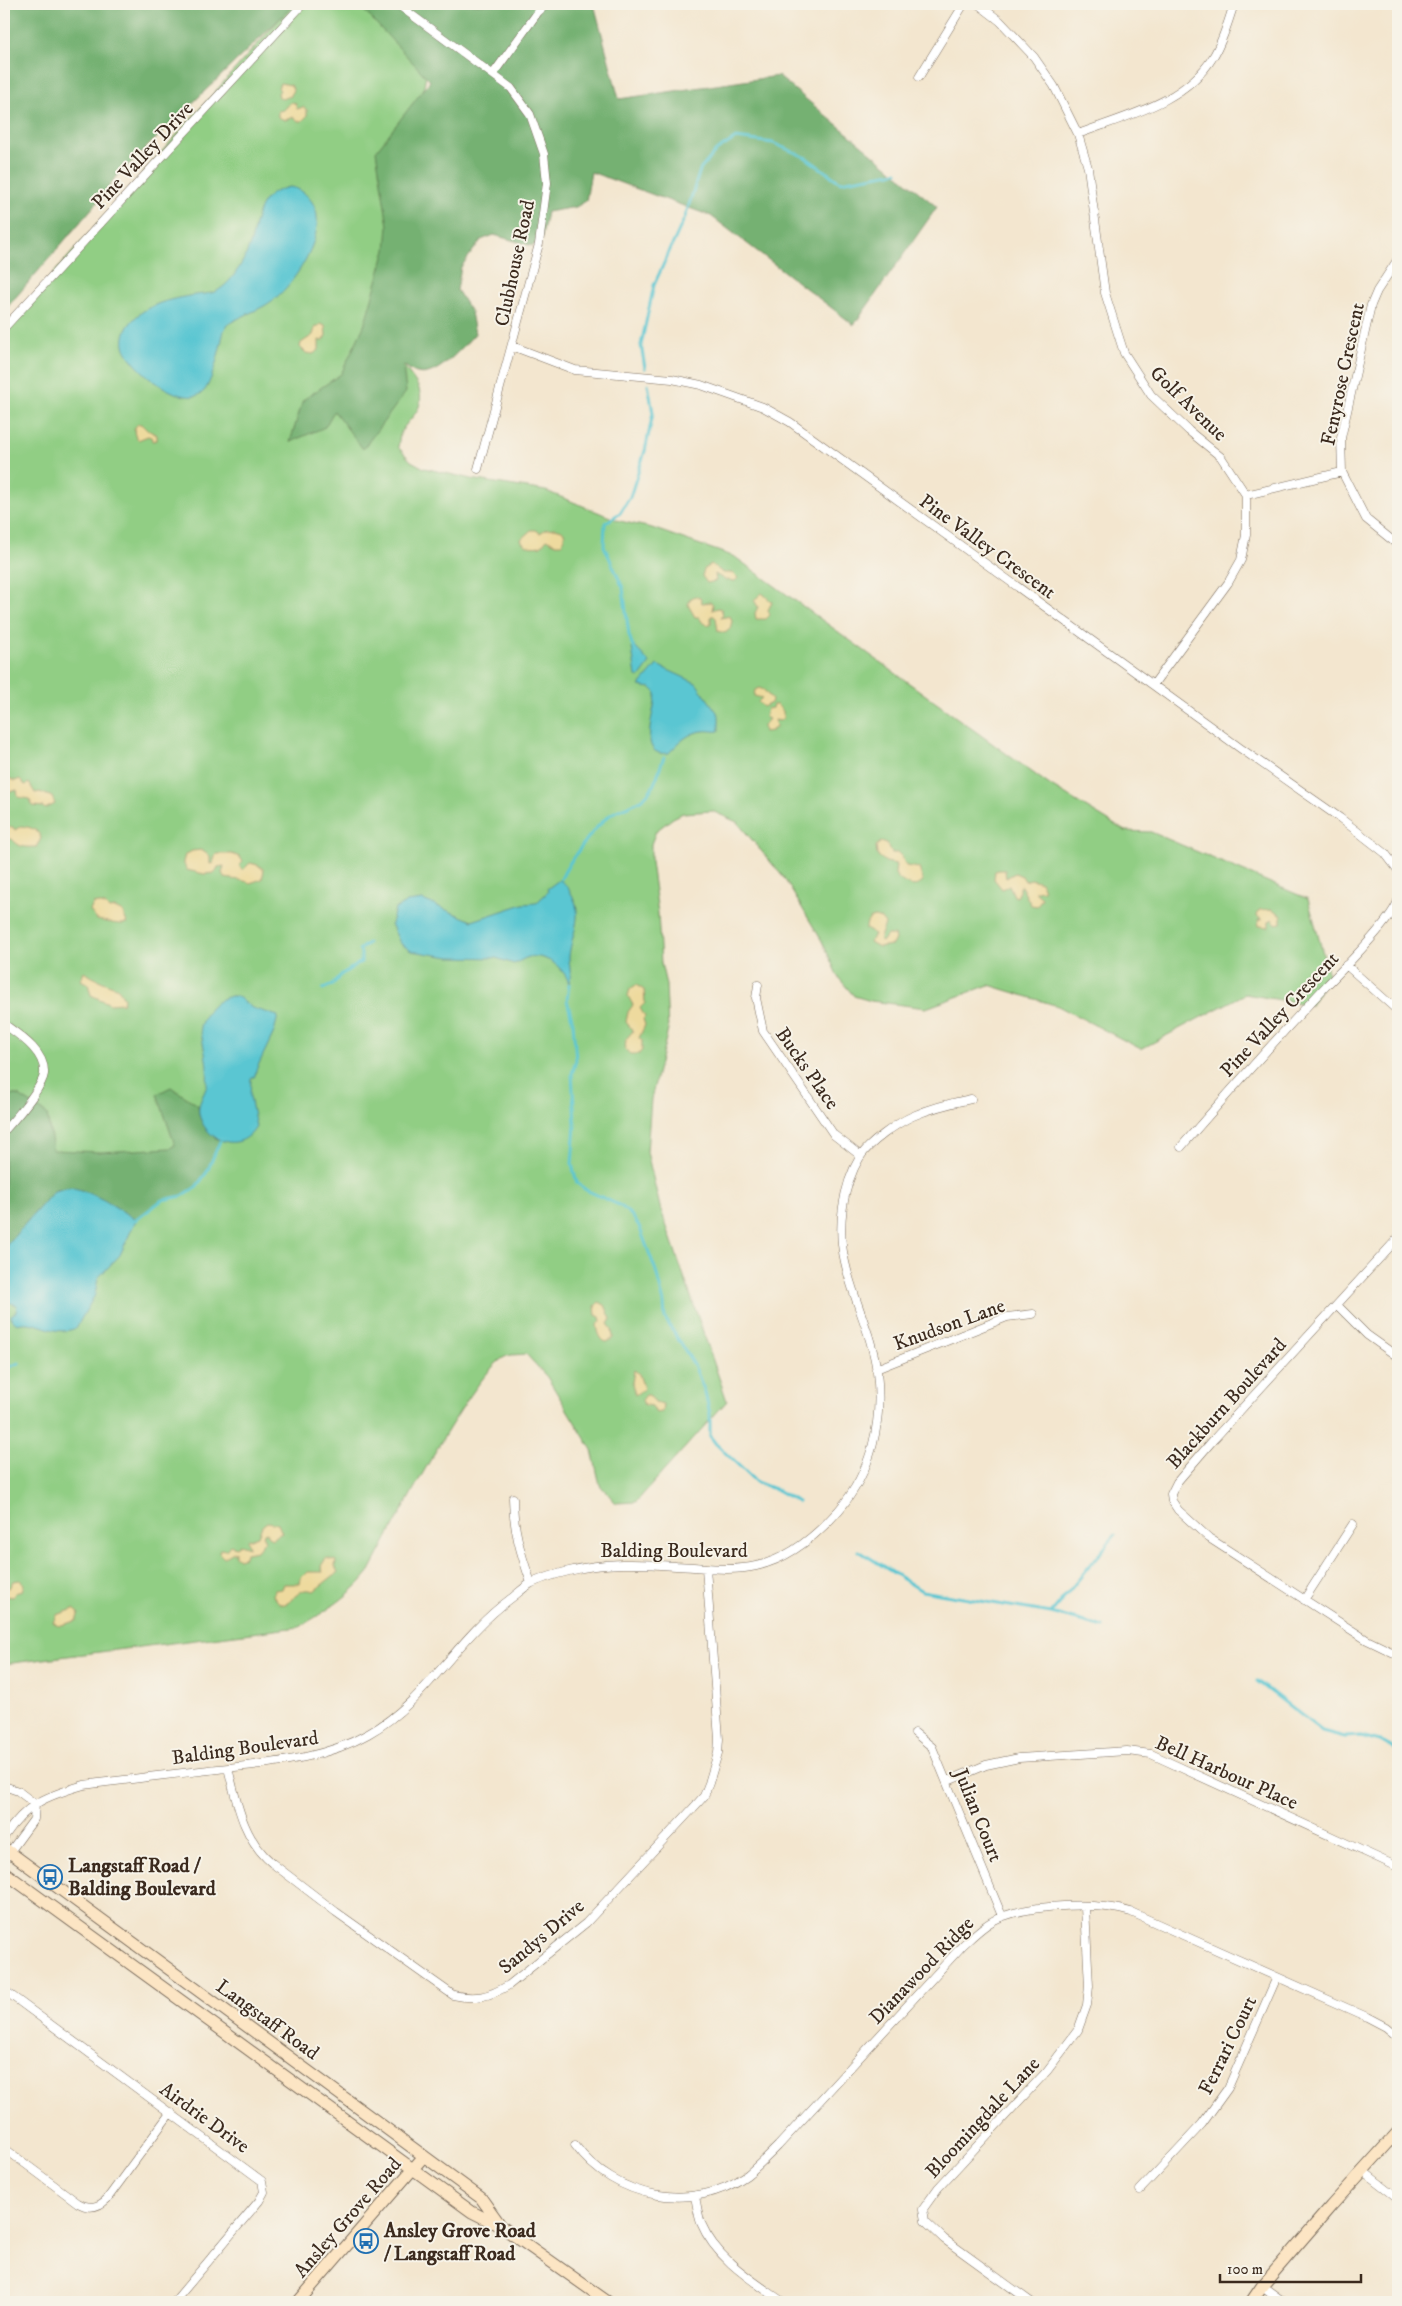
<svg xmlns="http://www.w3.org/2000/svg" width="1402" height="2306" font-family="'IM FELL DW Pica',serif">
<rect width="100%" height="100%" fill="#f7f3e8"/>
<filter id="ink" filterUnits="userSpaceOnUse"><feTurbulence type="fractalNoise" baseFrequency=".02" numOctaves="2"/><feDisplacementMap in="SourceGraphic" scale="10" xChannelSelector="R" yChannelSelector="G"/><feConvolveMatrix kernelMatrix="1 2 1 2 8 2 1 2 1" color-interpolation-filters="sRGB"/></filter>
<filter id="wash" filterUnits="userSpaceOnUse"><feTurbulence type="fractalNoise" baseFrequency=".0096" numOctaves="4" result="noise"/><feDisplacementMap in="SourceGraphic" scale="20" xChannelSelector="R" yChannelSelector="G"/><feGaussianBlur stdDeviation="1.12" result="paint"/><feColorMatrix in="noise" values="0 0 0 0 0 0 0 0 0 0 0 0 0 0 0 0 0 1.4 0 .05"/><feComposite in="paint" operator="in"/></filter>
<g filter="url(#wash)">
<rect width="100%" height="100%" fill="#f3e6cf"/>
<path fill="#91ce84" stroke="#667c51" d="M293 4H369L429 55 413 155 400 358C404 369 416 380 419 389 426 413 406 418 400 435 399 438 399 443 398 447L411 461 424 468 471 479 546 491 620 521 652 528 735 557 1051 786 1125 831 1151 832 1308 899 1329 975 1311 1005 1245 994 1141 1049 1058 1006 989 985 926 1008 871 1001 854 996 838 977 822 941 784 878 737 822 712 811 683 813 673 818 656 831 651 844V862L658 913 661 963 666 985 668 1030 651 1099 647 1152 660 1207 727 1401 636 1502 616 1503 600 1485 592 1450 547 1377 526 1354C521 1355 513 1354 507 1356 476 1366 389 1535 370 1571 351 1596 326 1611 299 1627L4 1664V329Z"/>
<path fill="#74b172" stroke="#586e48" d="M4 4H295L115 178 101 198 4 311Z
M358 4H594L619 99 778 76 937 207 854 325 711 216 591 172 586 201 576 207 547 212 542 237 533 246 494 235 481 240 461 267 457 290 471 312 475 334C462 347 437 379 417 373 412 372 407 367 403 365L406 392 363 449 334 411 325 427 290 442 303 400 341 374 364 326 386 250 388 226 376 151 430 81Z
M171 1087 198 1105C198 1120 207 1133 220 1141L207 1172 196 1187 182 1196 162 1200 136 1220C117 1208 77 1181 54 1191L4 1248V1094L18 1095 47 1114 53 1150 100 1152 170 1148 175 1145 157 1094Z"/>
<path fill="#eeda9e" stroke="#94825e" d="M280 83 291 85 293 89 291 96 282 99 279 97 278 93 280 90 278 88Z
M291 102 295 103 297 109 303 107 307 110V116L302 121H298L294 117 285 120 278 117V111L284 110Z
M321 324 325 326 326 335 323 341 319 340V350L313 354 306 353 300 347 301 343 313 335 315 328Z
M138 424H141L146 429 157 435V440L152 441 153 438 148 436 138 440C134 435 132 429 138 424Z
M555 528 562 530 565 534 562 544H556L547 539 541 546C533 547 524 548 521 539L531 530H536L540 533 546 529Z
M711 564 723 573H733L738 578 735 581 725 580 715 574 716 581 707 583 702 576 704 569Z
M762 593 772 602 768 610 770 615 766 619H756L755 613 758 607 754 600Z
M695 596 700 598 702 603 711 602 713 605 712 610 718 608 721 609 723 614 721 618 730 616 732 621 730 629 725 633 718 631 716 618 714 616H711V623L708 625 702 622 699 617H695L688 605 690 599Z
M759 688 764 690 772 700 771 703 763 707 758 702 762 698 754 696 755 690Z
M773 705H777L783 711V718L780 721 775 720 776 727 771 731 764 732 763 726 769 719 765 717 767 709 772 708Z
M9 778 15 781 20 779 25 785 29 783 35 793 40 792 52 797 55 804 45 809 43 807 33 806 29 799 18 797 17 790 7 793 4 785Z
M21 826C30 827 38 829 41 838L37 847C25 847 21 849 12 839H4V827H13L15 830Z
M881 842 887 844 892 853H898L902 857 906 866 919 868 923 881C917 891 900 883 895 874L896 864 886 862 877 855 876 846Z
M201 850 210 856V864L213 863 216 854H232L240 857 243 862 239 866 243 870 250 863 258 865 264 870 262 879 250 883C241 879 234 880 225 878L222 873 224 866 218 867 215 873 204 874 187 870 183 862 185 855 192 851Z
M999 870H1005L1006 878 1015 873 1022 876 1025 881 1031 879 1041 882 1044 890 1036 891V893L1042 898 1037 906 1031 905 1021 886 1019 887V893L1017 897 1014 896 1009 885 1002 889 994 879 995 871Z
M97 903 105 905 109 909 115 908 123 912 127 923C120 926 105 921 97 920L90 911 93 904Z
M1272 909 1281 915V923L1275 924 1272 919 1269 922V927L1259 926 1258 920H1262L1257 916 1259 910Z
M875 917 881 919 885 924 879 940 882 942 887 935H894L895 939 892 945 879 947 870 942 874 934 866 929C866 923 868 918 875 917Z
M84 972C87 975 113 987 117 987L124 998 123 1003 110 1004 91 995 88 984 81 980Z
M636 985 644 990 645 1003 640 1008 645 1017 643 1019 645 1025 639 1038 642 1040V1050L639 1054H631L625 1049 626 1039 633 1031 626 1022 628 1012 633 1005 628 996 630 989Z
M599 1302 605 1305 611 1319 608 1324 612 1329 613 1338 607 1342C600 1341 598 1332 597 1325L601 1321 600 1317 596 1315 595 1306Z
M634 1370 639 1374 644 1389 635 1395 632 1383Z
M646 1395H649L655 1402 663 1404 662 1412 656 1413 652 1406 644 1405 642 1400Z
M267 1522 278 1524 282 1533 271 1539 267 1535V1532L264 1533 263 1537 265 1541 257 1551 246 1553 245 1557 239 1559 235 1556V1551L224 1558 219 1553 220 1549 226 1550 230 1545 236 1547 240 1544 249 1547 247 1540 258 1536 262 1526Z
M326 1558 336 1561 335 1567 338 1572 314 1591C310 1590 306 1589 302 1591 291 1597 285 1615 273 1595L275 1590 282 1589 284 1584H300L301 1578 307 1572H323L321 1566Z
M20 1580 24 1584 22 1591 15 1593 13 1597 4 1596V1583L5 1587 9 1588 13 1581Z
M74 1609 79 1613 76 1621 58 1626 53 1622 57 1615Z"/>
<path fill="#5ac6d2" stroke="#4a7878" d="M289 187C298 188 303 191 309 198 333 224 299 277 278 296 263 310 243 314 227 325L224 330C221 344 213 381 204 391 184 412 128 366 124 345 123 340 124 334 126 330 139 305 170 299 195 295 202 294 211 294 217 291 224 287 232 279 236 272 243 263 249 249 252 238 258 212 259 194 289 187Z
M634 646 650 663 639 678 636 676 632 648Z
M657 665 696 683 719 715V731C714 732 709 730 703 731 689 732 678 743 669 753 635 759 656 709 656 693L651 688 639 686Z
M559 880C565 882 568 888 571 893 585 916 571 934 569 957 569 966 572 974 569 984 565 968 546 954 529 957 524 958 519 962 514 964L496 958 450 957 411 951 400 943 391 924 395 909 407 902 423 900 472 921 523 904 536 903 548 892 547 889Z
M231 996H237L252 1008 278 1016 274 1032 256 1070 255 1076 251 1079 250 1096 256 1127C240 1155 205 1141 199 1114 197 1102 205 1095 207 1084 209 1064 203 1046 200 1026 206 1011 215 1000 231 996Z
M70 1187C94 1192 116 1207 136 1220L120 1255 98 1278 95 1295 76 1328C53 1338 37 1318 17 1324L11 1319V1315L16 1312 17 1305 4 1301V1248L54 1191Z"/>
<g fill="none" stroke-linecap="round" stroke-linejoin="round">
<path stroke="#5ac6d2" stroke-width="3" d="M645 368 641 345 654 285 685 217 700 170 716 151 736 138 773 143 805 157 840 182 897 172
M633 647 629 635 623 588 604 546 605 523 620 513 630 497 645 451 653 413 648 384
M561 879C569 861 597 823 613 813 625 805 640 805 649 792 657 783 659 768 664 757
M569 984 567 1000 573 1023 576 1060 572 1074 575 1124 572 1164 577 1183 586 1190 621 1206 632 1216 639 1226 656 1271 664 1303 665 1318 694 1365 705 1392 710 1414V1436L716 1444 756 1482 777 1490 798 1502
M323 989 332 985 342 974 361 962V953L359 950 368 943
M136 1220 162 1200 182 1196 196 1187 207 1172 220 1141
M4 1369 19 1363
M859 1551 922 1591 1051 1613 1103 1627
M1051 1613 1115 1535
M1257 1681 1322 1731 1345 1737 1361 1736 1380 1741 1398 1751"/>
</g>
</g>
<g filter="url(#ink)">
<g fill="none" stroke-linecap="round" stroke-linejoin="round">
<defs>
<path id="street" d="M397 4 511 88 530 114 544 154 547 183 539 244 478 469
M978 4 1000 21 1034 57 1054 86 1078 134 1088 168 1105 293 1124 353 1151 395 1189 431 1221 457 1246 495V535L1241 560 1228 583 1153 685
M493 74 538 12 547 4
M919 77 964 4
M1078 134C1125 116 1185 103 1213 57 1223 41 1228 22 1234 4
M1398 259 1377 291 1371 305 1341 438 1342 472 1366 519 1398 545
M4 328 303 4
M512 346 575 370 672 379 701 385 763 407 790 422 1240 748 1340 818 1385 853 1398 870
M1246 495 1342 472
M1346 965 1398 1011
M758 985 756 998 763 1031 834 1135 861 1156
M4 1024C19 1035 46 1052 44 1074 42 1088 14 1120 4 1131
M1181 1147C1229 1092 1277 1038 1327 985 1344 968 1391 921 1398 901
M1398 1238 1214 1439 1177 1482 1171 1494 1172 1501 1178 1510 1209 1538 1367 1640 1398 1655
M1337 1305 1367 1335 1398 1357
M876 1369 1007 1317 1033 1314
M513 1498C513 1529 521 1554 531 1583
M1304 1600 1353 1524
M915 1733 932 1747 1002 1916
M228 1768C237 1803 243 1839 272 1863L336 1912 453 1995C475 2000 489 1997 509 1985L586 1923 696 1805 704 1796 709 1783 718 1753 719 1739 706 1568
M948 1781 986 1765 1019 1758 1127 1751 1151 1754 1164 1760 1398 1867
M4 1786 18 1791 35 1804
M4 1837C27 1803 46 1796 84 1785 129 1779 174 1774 218 1769 269 1763 323 1760 368 1734 426 1702 456 1639 509 1600 516 1595 523 1588 530 1584 541 1578 557 1574 569 1571 604 1562 640 1563 676 1566 702 1567 730 1572 756 1566 789 1559 817 1535 839 1510 872 1471 883 1422 877 1372 872 1334 853 1299 845 1262 837 1228 842 1187 860 1157 869 1143 897 1123 913 1116 931 1108 951 1103 971 1099
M4 1860 34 1819 35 1804
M4 1990 262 2181 264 2192 259 2201 174 2302
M575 2145C613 2198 693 2214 747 2175 758 2166 768 2156 778 2146L963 1945C975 1934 988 1921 1004 1916 1038 1904 1097 1902 1131 1912L1367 2017 1386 2027 1398 2037
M4 2148 78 2203C89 2209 98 2208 107 2199L171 2112
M1363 2171 1398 2198
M1140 2190 1202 2124 1228 2088 1277 1977
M695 2197C697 2205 698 2215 701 2223 716 2259 753 2281 783 2302
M1262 2286 1284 2302
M421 2302H426
M1031 2302 944 2239 925 2221 923 2209 938 2188 1047 2071 1078 2030 1087 2005 1089 1986 1085 1907"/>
<path id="secondary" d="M4 1848 481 2198 501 2226
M4 1872 472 2212 502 2227 608 2302
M298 2302 424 2156
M1251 2302 1262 2286 1331 2206 1398 2132"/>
</defs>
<use href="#street" stroke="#7b6c5c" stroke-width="9"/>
<use href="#secondary" stroke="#7b6c5c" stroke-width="13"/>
<use href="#street" stroke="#fff" stroke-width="8"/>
<use href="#secondary" stroke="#fce5c4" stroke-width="11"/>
</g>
</g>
<defs>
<symbol id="bus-ring" viewBox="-11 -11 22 22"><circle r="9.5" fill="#f7f3e8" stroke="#1f6fb2" stroke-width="1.5"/><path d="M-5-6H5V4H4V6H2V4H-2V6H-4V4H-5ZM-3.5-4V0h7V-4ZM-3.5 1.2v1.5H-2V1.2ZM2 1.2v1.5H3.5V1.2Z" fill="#1f6fb2"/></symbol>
</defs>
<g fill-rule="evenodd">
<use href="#bus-ring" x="36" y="1863" width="28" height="28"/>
<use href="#bus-ring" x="352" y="2227" width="28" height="28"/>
</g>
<g text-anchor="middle" stroke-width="4" stroke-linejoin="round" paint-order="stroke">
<g font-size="20" fill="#3b2a1e" stroke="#f7f3e8">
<text transform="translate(142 155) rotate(-47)" y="7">Pine Valley Drive</text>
<text transform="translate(514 263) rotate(-78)" y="7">Clubhouse Road</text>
<text transform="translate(1342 374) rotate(-78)" y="7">Fenyrose Crescent</text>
<text transform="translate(1189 403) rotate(44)" y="7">Golf Avenue</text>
<text transform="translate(988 546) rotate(36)" y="7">Pine Valley Crescent</text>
<text transform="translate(1279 1014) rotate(-47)" y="7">Pine Valley Crescent</text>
<text transform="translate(808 1068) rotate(55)" y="7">Bucks Place</text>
<text transform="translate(949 1324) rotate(-20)" y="7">Knudson Lane</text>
<text transform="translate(1226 1403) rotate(-48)" y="7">Blackburn Boulevard</text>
<text x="674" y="1557">Balding Boulevard</text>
<text transform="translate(245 1747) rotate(-8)" y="7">Balding Boulevard</text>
<text transform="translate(1227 1772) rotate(24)" y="7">Bell Harbour Place</text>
<text transform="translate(979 1815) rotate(68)" y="7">Julian Court</text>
<text transform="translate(541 1936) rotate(-40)" y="7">Sandys Drive</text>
<text transform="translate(921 1970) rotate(-46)" y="7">Dianawood Ridge</text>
<text transform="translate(268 2019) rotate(36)" y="7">Langstaff Road</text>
<text transform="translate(1227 2045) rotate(-64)" y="7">Ferrari Court</text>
<text transform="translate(205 2117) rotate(36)" y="7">Airdrie Drive</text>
<text transform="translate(982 2117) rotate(-47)" y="7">Bloomingdale Lane</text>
<text transform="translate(347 2217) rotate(-49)" y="7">Ansley Grove Road</text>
</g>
<g font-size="20" font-weight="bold" fill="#3b2a1e" stroke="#f7f3e8" text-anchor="start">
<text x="68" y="1872">Langstaff Road /<tspan x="68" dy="23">Balding Boulevard</tspan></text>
<text x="384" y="2237">Ansley Grove Road<tspan x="384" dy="23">/ Langstaff Road</tspan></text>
</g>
</g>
<rect width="1402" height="2306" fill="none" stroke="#f7f3e8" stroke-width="20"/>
<path d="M1220 2274v8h141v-8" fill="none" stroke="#3b2a1e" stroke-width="2.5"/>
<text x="1227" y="2274" font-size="15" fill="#3b2a1e" stroke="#f7f3e8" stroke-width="4" paint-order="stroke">100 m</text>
</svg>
